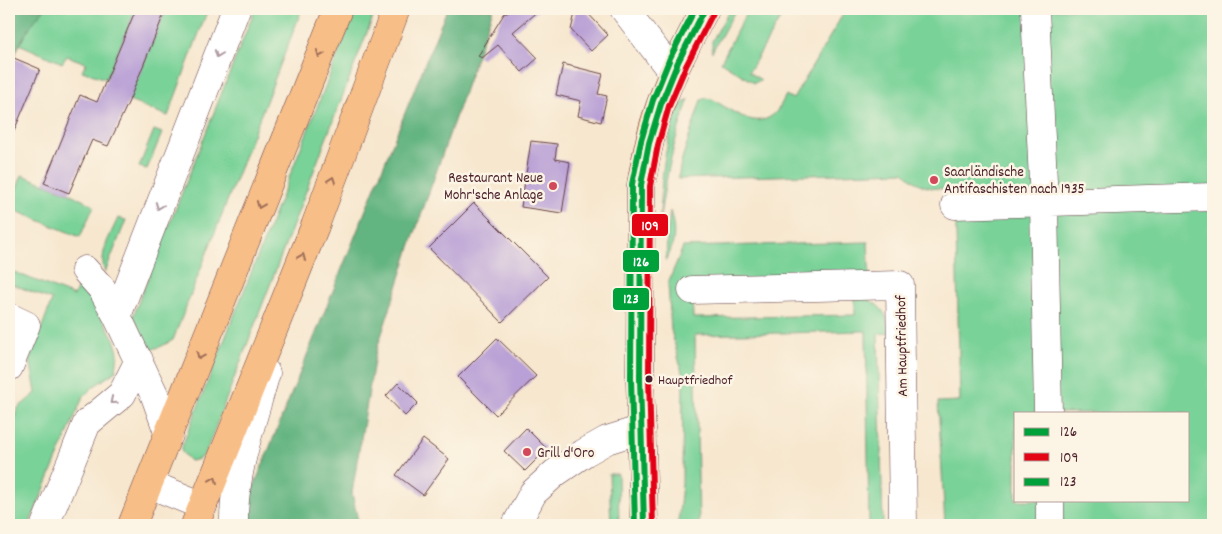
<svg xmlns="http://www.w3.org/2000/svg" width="1222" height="534" font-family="Dekko,sans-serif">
<rect width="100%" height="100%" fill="#fcf5e5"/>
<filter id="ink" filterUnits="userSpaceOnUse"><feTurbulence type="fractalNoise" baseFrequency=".02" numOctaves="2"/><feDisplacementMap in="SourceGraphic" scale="10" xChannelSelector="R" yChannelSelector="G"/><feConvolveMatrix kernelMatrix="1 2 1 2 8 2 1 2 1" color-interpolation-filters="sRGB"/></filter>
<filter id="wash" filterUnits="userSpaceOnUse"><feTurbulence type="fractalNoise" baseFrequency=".0096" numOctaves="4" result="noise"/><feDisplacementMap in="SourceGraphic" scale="20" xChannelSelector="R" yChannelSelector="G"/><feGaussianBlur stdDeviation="1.12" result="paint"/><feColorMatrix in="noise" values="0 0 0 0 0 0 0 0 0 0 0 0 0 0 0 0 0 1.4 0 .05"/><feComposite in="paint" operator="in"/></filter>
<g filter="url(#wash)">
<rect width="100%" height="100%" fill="#f7e7cf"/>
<path fill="#79d298" stroke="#627862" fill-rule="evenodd" d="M45 9H136L106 79 82 71 86 63 67 56 62 63 19 44 34 20Z
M166 9H208L168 116 129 101Z
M255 9H302L173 340 160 347 152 349 146 343 133 316Z
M356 9H376L207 449C203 458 199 460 190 461L181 451 183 444Z
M730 9H736L712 52V41Z
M748 9H786L749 72 761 80 754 83 721 62Z
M846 9H1213V525H945L938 402 960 401 955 189C933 189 920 189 904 172L678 179 681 162 701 100 706 98 712 99C730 109 757 133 776 112 780 108 783 100 786 95L793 99ZM1016 413H1188V500H1016Z
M689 99C674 138 666 177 660 217 661 180 664 145 678 110L683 103Z
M154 130 162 133 147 169 139 167Z
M22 175 69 193 94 206 80 237 9 208Z
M670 211C676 230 675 244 666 261L667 235Z
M118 218 126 220 105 273C98 254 110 236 118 218Z
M868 242 870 285 692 290 693 318 855 315V295C877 301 887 309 890 333L878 334 883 525H869L866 331 695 335 699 525H678L682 484 683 376 671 330 668 283 683 247Z
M9 270 74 296 81 279 114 339 118 352 116 371 93 387 83 397 29 525H9V432L18 408 36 393 30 359 52 300 9 283Z
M609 474H618L619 525H611Z"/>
<path fill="#62b480" stroke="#566a56" d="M9 9H45C31 23 21 39 14 58L9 56Z
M447 9H493L410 247 375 355 352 493 359 525H252L247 510 254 486Z"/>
<g id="blocks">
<path fill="#b9a0d6" d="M136 9H166L129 101 108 146 92 140 69 193 44 183 80 95 97 102Z
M511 9H540L513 32 538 58 522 72 498 45 482 58 478 56 504 14Z
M576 9H584L608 35 591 51 571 30Z
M14 58 40 69 9 143V70Z
M563 64 603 74 598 94 607 96 601 122 578 116 581 101 556 95Z
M531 141 557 144 555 159 570 162 562 213 521 207Z
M474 203 548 277 502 322 429 248Z
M497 338 536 376 496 415 458 377Z
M398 383 418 403 405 416 386 396Z
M526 428 547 449 525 471 504 451Z
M423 439 449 459 423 495 396 475Z"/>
</g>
</g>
<g filter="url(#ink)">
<use href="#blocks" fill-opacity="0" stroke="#643d44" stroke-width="1"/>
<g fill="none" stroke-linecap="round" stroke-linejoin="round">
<defs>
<path id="minor" d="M624 9 673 73
M1035 9 1044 203 1048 413
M955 205 1213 197
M85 270 102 289 117 316 155 396 169 435
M692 290 900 285 903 525
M117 316 236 9
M9 317 26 325 9 367
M149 484 203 506
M1050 500V525
M45 525 87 423 122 394 139 360
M234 525C233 474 252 423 266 373
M516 525 533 493 555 473 584 453 607 440 642 429"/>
<path id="major" d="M644 525 640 378 641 185C645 162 649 140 656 118 668 79 687 44 705 9"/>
<path id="highway" d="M132 525 338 9
M195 525 315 226 396 9"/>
</defs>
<use href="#minor" stroke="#643d44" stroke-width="29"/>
<use href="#major" stroke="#643d44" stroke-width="29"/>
<use href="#highway" stroke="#643d44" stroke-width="29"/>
<use href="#minor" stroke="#fff" stroke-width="28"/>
<use href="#major" stroke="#f7be87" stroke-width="28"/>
<use href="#highway" stroke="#f7be87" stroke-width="28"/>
<defs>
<path id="bus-1" d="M644 525 640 378 641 185 649 143 661 104 678 62 705 9"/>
<path id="bus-2" d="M653 525 649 378 650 186 658 145 669 106 686 66 713 13"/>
<path id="bus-3" d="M635 525 631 378 632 184 641 141 653 100 670 58 695 9"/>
</defs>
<use href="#bus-1" stroke="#fcf5e5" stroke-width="10"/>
<use href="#bus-2" stroke="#fcf5e5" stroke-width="10"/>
<use href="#bus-3" stroke="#fcf5e5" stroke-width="10"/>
<use href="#bus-1" stroke="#00a13a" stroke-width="6"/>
<use href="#bus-2" stroke="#e30513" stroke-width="6"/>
<use href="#bus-3" stroke="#00a13a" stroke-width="6"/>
</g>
<defs><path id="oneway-chevron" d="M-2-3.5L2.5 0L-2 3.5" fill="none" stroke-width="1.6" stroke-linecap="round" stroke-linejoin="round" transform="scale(1.25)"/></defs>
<g stroke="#ae9aa0">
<use href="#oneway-chevron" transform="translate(218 54) rotate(111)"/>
<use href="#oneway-chevron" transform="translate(159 206) rotate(111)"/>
<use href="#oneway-chevron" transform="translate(113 401) rotate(140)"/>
</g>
<g stroke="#a06e59">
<use href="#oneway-chevron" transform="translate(320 54) rotate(112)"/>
<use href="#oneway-chevron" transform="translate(332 180) rotate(-70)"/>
<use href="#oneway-chevron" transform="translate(260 205) rotate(112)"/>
<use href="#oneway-chevron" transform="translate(302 257) rotate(-68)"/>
<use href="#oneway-chevron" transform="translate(200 356) rotate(112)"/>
<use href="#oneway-chevron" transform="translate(214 480) rotate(-68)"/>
</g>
</g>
<g fill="#d1495b" stroke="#fcf5e5" stroke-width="2">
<circle cx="934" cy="180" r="5"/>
<circle cx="553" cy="186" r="5"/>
<circle cx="527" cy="452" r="5"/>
</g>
<circle fill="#4a1f2b" stroke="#fcf5e5" stroke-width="2" cx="649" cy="379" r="4.5"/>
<g text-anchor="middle" stroke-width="5" stroke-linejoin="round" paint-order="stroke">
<g font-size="14" fill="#4a1f2b" stroke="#fcf5e5" text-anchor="start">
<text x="658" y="384">Hauptfriedhof</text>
</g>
<g font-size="15" fill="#4a1f2b" stroke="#fcf5e5" text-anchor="start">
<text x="944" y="176">Saarländische<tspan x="944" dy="17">Antifaschisten nach 1935</tspan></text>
<text x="543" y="182" text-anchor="end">Restaurant Neue<tspan x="543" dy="17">Mohr'sche Anlage</tspan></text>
<text x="537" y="457">Grill d'Oro</text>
</g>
<g font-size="15" fill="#4a1f2b" stroke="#fcf5e5">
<text transform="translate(901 346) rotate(-91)" y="5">Am Hauptfriedhof</text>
</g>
</g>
<g stroke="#fcf5e5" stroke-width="2">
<rect x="631" y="213" width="38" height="24" rx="5" fill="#e30513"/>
<rect x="622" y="249" width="38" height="24" rx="5" fill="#00a13a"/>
<rect x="612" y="287" width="38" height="24" rx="5" fill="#00a13a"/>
</g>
<g font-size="14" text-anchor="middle" font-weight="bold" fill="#fff">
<text x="650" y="230">109</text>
<text x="641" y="266">126</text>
<text x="631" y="303">123</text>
</g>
<rect width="1222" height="534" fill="none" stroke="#fcf5e5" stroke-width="30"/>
<rect x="1014" y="412" width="175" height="90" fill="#fcf5e5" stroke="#b59f9b"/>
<rect x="1024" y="428" width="25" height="8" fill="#00a13a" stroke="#b59f9b"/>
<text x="1060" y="436" font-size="15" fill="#4a1f2b">126</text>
<rect x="1024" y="453" width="25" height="8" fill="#e30513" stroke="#b59f9b"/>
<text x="1060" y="462" font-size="15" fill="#4a1f2b">109</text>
<rect x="1024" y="478" width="25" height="8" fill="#00a13a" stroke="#b59f9b"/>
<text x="1060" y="486" font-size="15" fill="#4a1f2b">123</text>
</svg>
